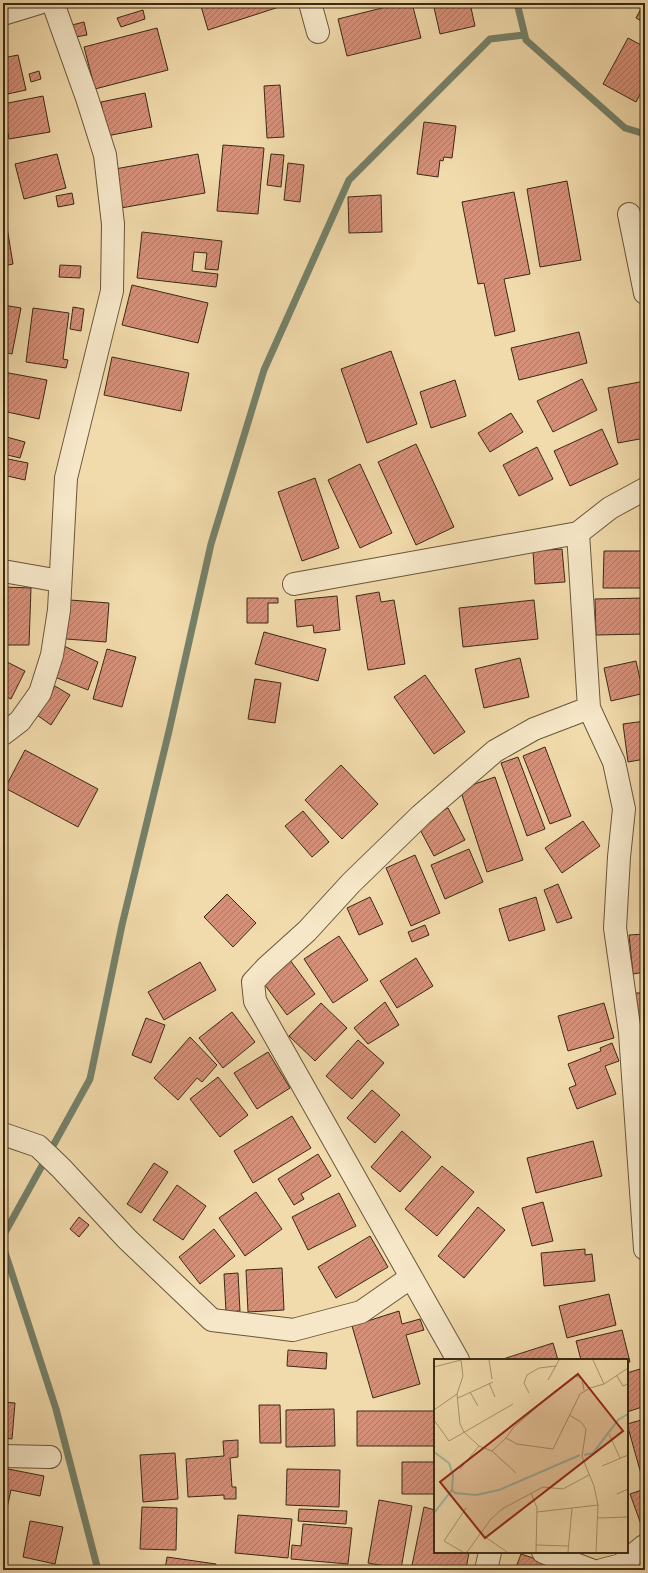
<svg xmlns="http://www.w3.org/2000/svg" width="648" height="1573" font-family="'IM FELL English',serif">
<defs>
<pattern id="building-hatch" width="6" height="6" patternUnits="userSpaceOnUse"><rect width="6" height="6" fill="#d5907a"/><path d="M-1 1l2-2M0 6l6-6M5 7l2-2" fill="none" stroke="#ae7663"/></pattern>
</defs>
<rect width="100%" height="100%" fill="#f1daab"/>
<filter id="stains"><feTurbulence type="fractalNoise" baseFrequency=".005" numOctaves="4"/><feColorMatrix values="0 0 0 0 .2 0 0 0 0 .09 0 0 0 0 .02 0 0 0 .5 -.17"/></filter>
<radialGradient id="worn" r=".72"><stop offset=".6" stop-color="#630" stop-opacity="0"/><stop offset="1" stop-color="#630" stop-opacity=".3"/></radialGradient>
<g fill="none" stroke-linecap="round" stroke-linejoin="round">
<path stroke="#75816a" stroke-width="7" d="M517 3 526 40 625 128 645 134
M3 1236 90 1079 122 925 169 731 211 544 264 370 349 180 490 39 524 35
M3 1246 56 1409 98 1570"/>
</g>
<path fill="url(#building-hatch)" stroke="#3a2a14" d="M200 3H277L279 7 208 30Z
M402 3H412L421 38 347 56 338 19Z
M433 3H470L475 26 440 34Z
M644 3H645V23L636 18Z
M143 10 145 19 121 27 117 18Z
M84 22 87 35 70 38 68 26Z
M157 28 168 70 95 89 84 47Z
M628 38 645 47V85L636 102 603 84Z
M18 55 26 90 3 95V58Z
M39 71 41 79 31 82 29 74Z
M280 85 284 137 267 138 264 86Z
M145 93 152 127 107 136 101 102Z
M43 96 50 132 9 139 3 104Z
M424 122 456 126 452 158 444 157 443 161 440 160 438 177 417 174Z
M223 145 264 148 258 214 217 211Z
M57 154 66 188 24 199 15 164Z
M198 154 205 193 121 208 115 169Z
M271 154 284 155 281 187 267 185Z
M288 163 304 165 300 202 284 200Z
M3 167 7 208H3Z
M567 181 581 260 540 267 527 189Z
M514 192 530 274 504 279 515 331 495 336 484 283 478 284 462 202Z
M72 193 74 204 58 207 56 196Z
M381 195 382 232 349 233 348 197Z
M3 215H5L13 264 3 266Z
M142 232 222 241 218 270 205 269 207 253 194 252 192 271 218 274 216 287 137 278Z
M60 265 81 266 80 278 59 277Z
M132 285 208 303 198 343 122 325Z
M3 305 21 308 12 354 3 352Z
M73 307 84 309 81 331 70 329Z
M33 308 69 313 63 359 68 360 66 368 26 362Z
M579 332 587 363 519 380 511 348Z
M391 351 417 424 367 443 341 369Z
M112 357 189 373 181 411 104 395Z
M3 372 47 380 39 419 3 411Z
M582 379 597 410 553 432 537 401Z
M455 380 466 416 431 428 420 392Z
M645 381V438L618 443 608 388Z
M511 413 523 432 490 452 478 433Z
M602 429 618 464 570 486 554 451Z
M3 436 25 442 20 458 3 454Z
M416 444 454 527 416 545 378 462Z
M537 447 553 479 519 496 503 465Z
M3 458 28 463 25 480 3 475Z
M360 464 392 533 360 548 328 480Z
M315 478 339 548 302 561 278 492Z
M562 549 565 582 535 584 533 551Z
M604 551H645V588H603Z
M3 587 31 588 29 645H3Z
M379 592 381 602 394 600 405 664 368 670 356 596Z
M337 596 340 630 314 633 313 625 297 627 295 600Z
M247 598H278V603H268V623H247Z
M645 598V634L596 635 595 599Z
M57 599 109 603 106 642 53 638Z
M534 600 538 639 463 647 459 608Z
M264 632 326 649 318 681 255 664Z
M64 646 98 662 88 690 52 676Z
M107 649 136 657 122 707 93 699Z
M520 658 529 697 484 708 475 669Z
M636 661 641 683 645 682V693L611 701 604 668Z
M7 662 25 671 11 699 3 695V670Z
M425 675 465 732 434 754 394 697Z
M255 679 281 683 275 723 248 719Z
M55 686 70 695 51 725 37 715Z
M645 721V759L628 762 623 724Z
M545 747 571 816 550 824 523 756Z
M25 750 98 789 78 827 5 788Z
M518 757 545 829 527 836 501 763Z
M341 765 378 804 342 839 305 800Z
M495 777 523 860 487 872 460 789Z
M448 808 465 840 434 856 417 824Z
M303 811 329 842 312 857 285 826Z
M583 821 600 846 562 873 545 848Z
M469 849 483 882 445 899 431 865Z
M415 855 440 913 411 926 386 868Z
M558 884 572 918 557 923 544 890Z
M227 894 256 923 233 947 204 917Z
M370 897 383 924 359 935 347 908Z
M536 897 545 930 509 941 499 909Z
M425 925 429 935 412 942 408 932Z
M645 934V972L633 974 629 935Z
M339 936 368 980 333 1003 304 959Z
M416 958 433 986 397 1008 380 981Z
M290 960 315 994 287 1015 262 981Z
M200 962 216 990 164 1020 148 992Z
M635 993H645V1030H634Z
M385 1002 399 1025 368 1044 354 1028Z
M321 1003 347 1028 315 1061 289 1036Z
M604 1003 614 1038 568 1051 558 1016Z
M232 1012 255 1042 223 1068 199 1038Z
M146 1018 165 1025 151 1063 132 1055Z
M190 1037 217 1065 202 1082 197 1078 178 1100 154 1078Z
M358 1040 384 1063 352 1099 326 1076Z
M612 1043 619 1061 605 1066 616 1094 577 1109 569 1088 576 1085 568 1064 601 1051 600 1048Z
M640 1043H645V1086L636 1085Z
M268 1052 290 1088 257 1109 234 1073Z
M218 1077 248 1115 220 1137 190 1099Z
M372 1090 400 1115 375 1143 347 1118Z
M292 1116 311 1148 253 1183 234 1151Z
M402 1131 431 1157 400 1192 371 1167Z
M593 1141 602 1176 536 1193 527 1158Z
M318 1154 331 1176 301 1194 304 1199 294 1205 278 1179Z
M154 1163 168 1172 141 1213 127 1204Z
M442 1166 474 1192 437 1236 405 1209Z
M177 1185 206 1206 183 1240 153 1220Z
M256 1192 282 1229 245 1256 219 1218Z
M339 1193 356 1226 308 1250 292 1217Z
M543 1202 553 1241 532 1246 522 1208Z
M478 1207 505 1230 464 1278 438 1256Z
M79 1217 89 1225 79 1237 70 1229Z
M214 1229 235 1256 200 1284 179 1257Z
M370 1236 388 1267 336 1298 318 1267Z
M585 1249V1255L592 1254 595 1281 544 1286 541 1253Z
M282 1268 284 1310 248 1312 246 1270Z
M238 1273 240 1311 226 1312 224 1274Z
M609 1294 616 1325 567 1338 559 1306Z
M399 1311 402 1324 420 1319 424 1330 406 1335 420 1384 373 1398 352 1326Z
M622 1330 630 1362 627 1363V1360H581L576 1341Z
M553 1343 558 1360H504L503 1359Z
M288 1350 327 1353 326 1369 287 1366Z
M640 1369 645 1384V1406L627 1412V1373Z
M3 1402 15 1403 12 1439 3 1438Z
M259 1405H280L281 1443H260Z
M334 1409 335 1446 286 1447V1410Z
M357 1411H435V1446H357Z
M645 1419V1480L643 1481 627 1424Z
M238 1440V1457L230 1458 232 1487H236V1499H224V1495L188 1497 186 1459 224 1456 223 1441Z
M175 1453 178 1499 143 1502 140 1455Z
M402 1462H435V1494H402Z
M3 1468 44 1476 40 1496 11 1490 7 1508 3 1507Z
M287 1469 340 1470 339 1507 286 1505Z
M645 1489V1526L642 1527 630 1494Z
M379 1500 412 1506 401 1569 368 1563Z
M142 1507 177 1508 176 1550 140 1549Z
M424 1507 435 1510V1552H469L466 1570H411Z
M299 1509 347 1511 346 1524 298 1521Z
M238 1515 292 1519 288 1558 235 1553Z
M30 1521 63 1527 55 1564 23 1557Z
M303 1524 352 1528 348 1564 291 1559 292 1545 301 1546Z
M521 1554 560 1567 559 1570H515Z
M167 1557 216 1564 215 1570H165Z
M43 1565 60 1570H42Z
M300 1566 338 1570H299Z"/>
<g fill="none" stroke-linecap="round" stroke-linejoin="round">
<defs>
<path id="minor" d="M310 3 318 32
M3 14 39 3
M629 214 645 293
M578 533 589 708 614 762 624 809 619 857 615 928 630 1033 645 1249
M3 571 60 581
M294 584 578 533 610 508 645 489
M3 734 20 721 40 693 52 655 59 610 66 478 112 291 113 224 105 155 87 98 53 3
M3 1134 38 1146 61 1168 127 1239 212 1320 293 1330 361 1312 410 1278
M458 1360 255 1001 253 982 266 968 307 931 351 883 421 815 495 751 534 729 589 708
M3 1456 50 1457
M543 1552 591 1570
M486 1570 490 1552
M602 1570 621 1565 644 1546"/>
</defs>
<use href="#minor" stroke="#68563a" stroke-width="24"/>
<use href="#minor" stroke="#f6e7c8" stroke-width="22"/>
</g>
<g transform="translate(434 1359)">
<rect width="194" height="194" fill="#f1daab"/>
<path fill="none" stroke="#9cbba3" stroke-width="2" d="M0 93 15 104 19 116 18 131 0 154M150 96 159 94 184 61 194 55M18 131 21 134 42 136 65 131 146 96"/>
<path fill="none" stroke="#a8946f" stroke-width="1" d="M55 1 58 20M159 1 170 25M0 8 27 1M142 17 148 20 150 31M183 17 189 27 194 25M114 21 125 1M55 24 61 38M36 33 44 47M95 34 90 24 93 16 105 9 122 7M23 35 26 65 30 73 45 87 58 92 82 114M24 39 59 23M0 51 23 35 29 17 27 1M135 56 147 63 152 70 148 98 160 127 164 146 162 193M0 61 15 82 79 45M175 75 186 99M72 79 83 85 119 90 146 35 156 29 170 25 194 9M58 92 72 79 79 69 122 31M168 107 194 96M26 110 45 87M97 134 103 149 102 193M183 135 194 130M103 153 138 149M164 159 194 158M47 175 73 193M102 186 134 187M29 193 10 182 32 149M33 193 57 160 68 150 109 128 129 130 155 116M134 193 138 149 164 146"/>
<path fill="#8f2418" fill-opacity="0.15" stroke="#8f2418" stroke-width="2" d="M144 15 189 72 51 179 6 123Z"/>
<rect width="194" height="194" fill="none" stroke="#3a2a14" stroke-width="2"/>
</g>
<rect width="648" height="1573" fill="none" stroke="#f1daab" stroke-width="16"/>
<rect x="4" y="4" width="640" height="1565" fill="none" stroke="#3a2a14" stroke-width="2"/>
<rect x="8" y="8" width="632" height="1557" fill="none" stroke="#3a2a14"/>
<rect width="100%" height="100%" filter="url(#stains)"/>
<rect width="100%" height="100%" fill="url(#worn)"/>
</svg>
